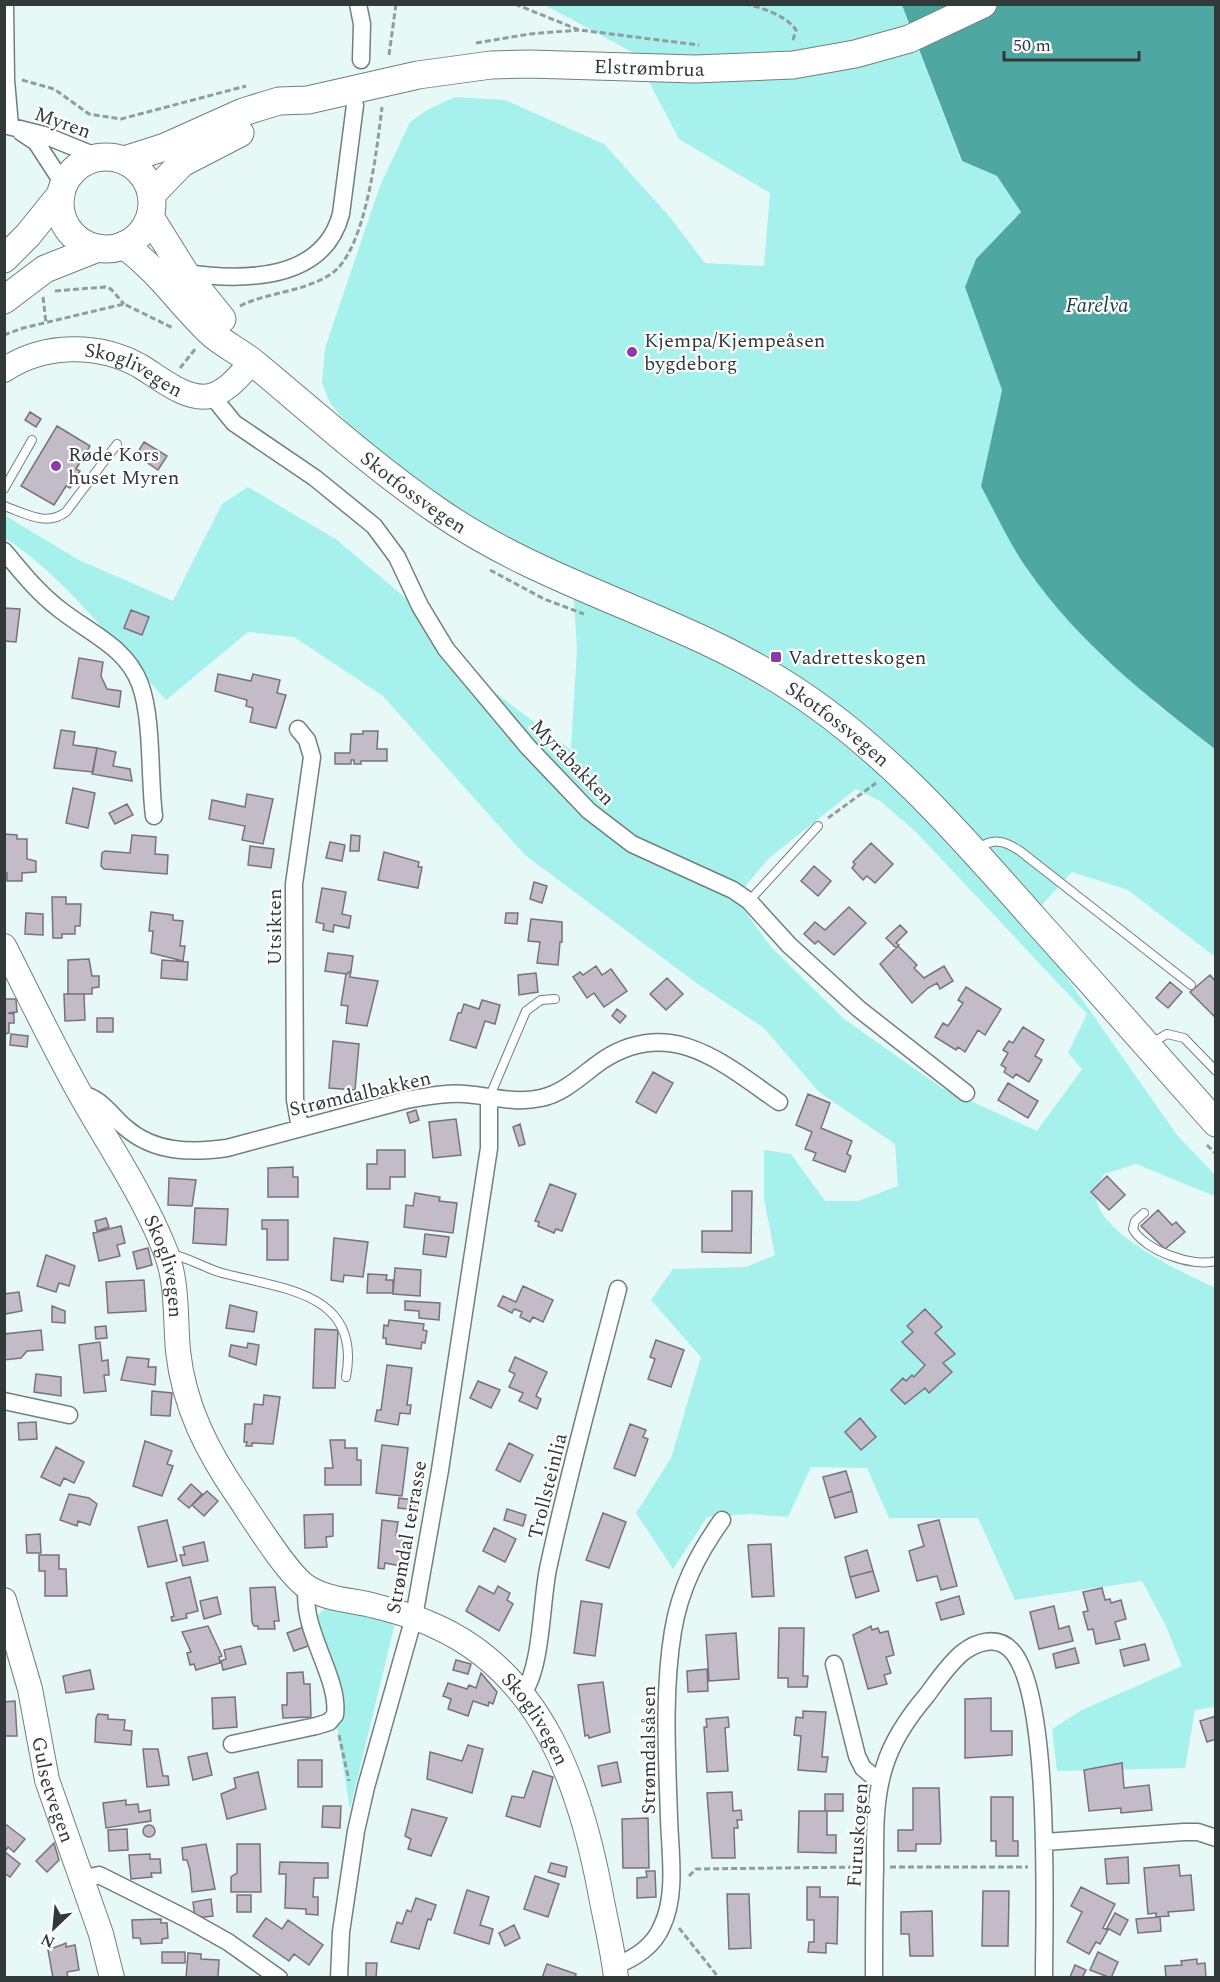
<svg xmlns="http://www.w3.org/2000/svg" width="1220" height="1982" font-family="Spectral,serif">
<rect width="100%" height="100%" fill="#e6f9f7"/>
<path fill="#a6f1ec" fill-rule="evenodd" d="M545 5H902L961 161 997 176 1021 212 976 259 965 287 1002 390 981 486 1155 703 1215 749V957L1128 890 1072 872 1027 921 1177 1135 1215 1175V1194L1212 1195 1136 1164 1104 1174C1102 1179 1097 1185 1096 1191 1091 1232 1185 1273 1215 1288V1707L1195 1710 1185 1768 1057 1771 1052 1729 1082 1710 1182 1666 1166 1626 1142 1581 1015 1600 978 1518H889L867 1468 811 1467 788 1517 750 1514 707 1517 673 1569 636 1513 671 1458 701 1357 651 1300 673 1269 746 1267 775 1255 764 1199V1150L791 1154 825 1201H858L898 1186 895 1144 819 1092 764 1028 695 982 525 855 383 696 294 637 248 632 166 700C120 649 62 574 5 538L4 515 79 560 173 601 222 504 248 487 337 540 416 607 490 689 571 750 577 648 572 571 486 527 420 481 352 429 330 403 322 383 325 348 380 186 410 122 429 109 455 97 505 100 604 144 668 215 705 263 764 266 770 193 679 139 634 53ZM856 789 880 801 915 831 1087 1014 1068 1053 1082 1069 1037 1131 942 1088 844 1019 771 947 735 898 769 858Z
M325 1608 389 1619 394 1627 350 1809 337 1728 344 1708 324 1645 318 1615Z"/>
<path fill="#4fa7a2" d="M902 5H1215V749C1146 696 1078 642 1028 570 1010 545 996 514 981 486L1002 390 965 287 976 259 1021 212 997 176 962 161Z"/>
<path fill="#c3bbc7" stroke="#79717d" stroke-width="1.5" d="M30 412 41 419 36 427 25 420Z
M57 426 90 446 76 469 80 471 70 488 66 486 54 505 21 486Z
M144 442 167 456 158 470 136 455Z
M4 608 20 609 16 642 4 641Z
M131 610 149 617 142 635 124 628Z
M79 658 103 662 101 676 107 689 121 691 119 707 72 698Z
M218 674 251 681 253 674 280 680 277 693 286 695 276 728 250 722 253 708 246 706 247 700 215 691Z
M61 730 75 732 73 745 97 748 93 772 54 768Z
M363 731H378L377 749H387V761H361V764H354V760H351V764H335V753H350L351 734H363Z
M97 748 116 752 113 766 130 769 132 781 92 774Z
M73 788 95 793 88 828 66 823Z
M247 794 273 799 263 844 242 840 245 826 209 819 212 800 245 807Z
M127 804 133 815 115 824 109 813Z
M4 834 17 835V839H27V859L36 861V872L22 873V881H7V873L4 872Z
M132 835 156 837 155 854 168 855 167 874 104 869 101 866 102 853 105 851 130 853Z
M351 835 360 836 359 851H350Z
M330 842 345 845 342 861 326 858Z
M871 843 893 864 875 883 867 876 863 880 852 868 855 864 853 862Z
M250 846 274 849 271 868 248 865Z
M384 852 419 862 418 867H422L418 888 378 880Z
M814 866 831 881 818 896 801 881Z
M534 882 547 886 542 903 530 899Z
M322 888 346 892 342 914 351 916 349 928 334 925 333 932 323 930 324 924 316 922Z
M52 897H66V904H81L80 926H75V934H62V938H53Z
M849 907 866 923 834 955 818 941 815 944 804 934 815 922 825 930Z
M151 912 173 915V920L183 921 180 946H185L183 961 151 953 153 931H149Z
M26 913 43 914V935L25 934Z
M506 913H518L517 924 505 923Z
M531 919 562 922V942H560L558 965 537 963 540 942 528 941Z
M900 925 907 932 896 943 899 945 896 948 886 938Z
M898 946 917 965 914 968 924 978 944 966 953 981 940 989 937 983 928 988 912 1003 880 964Z
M328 953 353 956 351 971 346 974 325 971Z
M89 959 92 976H99V987L92 988V994H68V960Z
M162 960 188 962 187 980 161 978Z
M596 966 602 975 611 969 627 991 604 1007 594 993 587 998 573 977 580 972 583 975Z
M351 971 350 977 378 981 367 1026 346 1023 348 1006 341 1005 346 974Z
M536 973 538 992 519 995 518 975Z
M1210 975 1216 982V1018L1190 992Z
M667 978 683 994 666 1010 650 994Z
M1170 982 1182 992 1168 1008 1156 998Z
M966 987 1001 1009 985 1035 978 1030 965 1052 958 1047 956 1050 935 1037 943 1023 948 1026 963 1003 958 1000Z
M64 994H84L85 1020 65 1021Z
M4 999H16L17 1012 8 1013 14 1014V1023H9V1033L4 1034Z
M482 1000 500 1005 495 1024 485 1021 476 1048 450 1040 458 1013H461L464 1004 479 1009Z
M617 1009 626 1016 620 1023 612 1016Z
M97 1018H113V1032H97Z
M1023 1027 1044 1040 1035 1056 1042 1060 1029 1082 1016 1074 1013 1078 1004 1072 1006 1068 1001 1065 1008 1053 1003 1050 1009 1041 1013 1043Z
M11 1034 28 1036 27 1047 10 1045Z
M333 1041 359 1044 355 1090 329 1088Z
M653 1072 673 1083 656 1113 636 1102Z
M1008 1083 1038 1101 1028 1118 998 1100Z
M808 1094 830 1103 821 1128 852 1141 847 1154 851 1156 845 1172 813 1160 816 1153 805 1149 812 1132 796 1125Z
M416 1110 419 1120 410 1123 407 1113Z
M456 1119 461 1155 433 1158 429 1122Z
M520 1124 525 1144 519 1146 513 1127Z
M377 1150H405V1177H390V1189H367V1164H377Z
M293 1167V1177H298V1197H268V1168Z
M1107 1176 1125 1195 1109 1210 1091 1192Z
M169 1178 196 1180 192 1206 168 1205Z
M550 1184 576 1194 562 1231 556 1229 554 1233 538 1226 539 1222 535 1221Z
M732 1191H752L751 1253 702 1252V1231H732Z
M415 1193 440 1197 439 1201 457 1203 453 1233 404 1227 406 1205 413 1206Z
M195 1208 228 1209 226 1245 193 1243Z
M1158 1210 1172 1225 1176 1222 1185 1232 1165 1249 1141 1226Z
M106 1218 109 1227 97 1231 95 1221Z
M262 1220H288V1260H267V1229H262Z
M121 1226 125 1243 117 1245 120 1256 99 1261 93 1233Z
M425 1234 449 1237 446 1257 423 1254Z
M334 1238 368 1242 363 1277 344 1275 343 1282 331 1280Z
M148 1248 152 1265 137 1269 133 1252Z
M46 1255 75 1266 69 1286 59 1283 56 1292 37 1286Z
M395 1268 421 1270 420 1296 393 1294Z
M368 1274 387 1275 386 1280H393V1293H367Z
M144 1280 146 1311 108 1313 106 1282Z
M523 1286 553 1300 543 1322 533 1317 530 1322 520 1317 522 1312 514 1309 512 1313 498 1306 503 1296 516 1302Z
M19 1292 22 1311 5 1314 4 1294Z
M405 1301 440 1303 439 1320 419 1318V1311L405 1310Z
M230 1305 257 1312 254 1332 226 1328Z
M52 1306 65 1311V1323L52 1322Z
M925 1309 942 1327 935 1333 955 1354 943 1363 952 1372 929 1393 925 1388 905 1404 891 1390 903 1378 906 1381 912 1375 914 1377 925 1365 902 1342 913 1332 907 1326Z
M389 1320 424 1324 423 1330 427 1331 425 1343 422 1342 421 1349 386 1344V1338H383L384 1325 388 1326Z
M106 1326 107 1338 96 1339 95 1327Z
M315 1329 338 1330 335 1388H313Z
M41 1330 43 1350 27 1351 21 1358 4 1360V1334Z
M656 1340 684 1350 671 1387 648 1379 655 1359 650 1357Z
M100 1342 102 1361 108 1360 109 1375H104L106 1391 84 1393 79 1345Z
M248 1343 259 1345 256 1365 229 1356 231 1345 247 1348Z
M127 1357 149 1359 148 1367H156L155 1385 121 1380Z
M515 1357 547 1372 536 1396 541 1399 537 1409 519 1401 523 1393 509 1387 515 1374 509 1371Z
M387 1365 412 1368 407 1405H411L410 1414 400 1413 398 1425 375 1421 377 1410H381Z
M36 1374 61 1377V1396L34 1392Z
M478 1381 500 1390 491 1408 470 1398Z
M152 1391 172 1393 170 1416 151 1415Z
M264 1395 280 1397 273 1444 252 1443V1446H246L247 1442H244L245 1424H252L254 1404 263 1405Z
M860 1418 876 1437 861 1450 845 1432Z
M36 1422 37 1439 19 1440 18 1423Z
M630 1424 646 1430 643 1437 648 1439 635 1476 614 1468Z
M330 1440H345V1448H357V1460H361V1485H325V1468H333Z
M145 1441 172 1451 167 1464 173 1466 162 1496 133 1486Z
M509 1443 533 1455 520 1482 496 1470Z
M382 1445 408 1448 402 1496 376 1493Z
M56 1447 84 1462 74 1483 64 1478 60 1486 41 1477Z
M846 1471 852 1491 829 1498 823 1477Z
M191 1484 202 1494 189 1508 178 1499Z
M207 1491 218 1501 204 1516 192 1505Z
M852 1491 857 1512 835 1518 829 1498Z
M69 1494 89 1498 97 1504 90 1525 78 1521 77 1526 60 1520Z
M399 1498 419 1501 418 1510 398 1508Z
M507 1509 526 1515 523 1526 504 1520Z
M603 1513 626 1522 609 1568 586 1560Z
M333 1514V1536L326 1537 327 1547 305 1548 304 1515Z
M167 1520 177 1561 148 1567 138 1527Z
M382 1520 398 1522 396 1535 410 1537 408 1553 403 1552 401 1566 385 1563 384 1569 378 1568Z
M939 1520 957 1586 941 1590 937 1576 917 1581 909 1551 924 1546 918 1525Z
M494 1528 516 1539 505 1562 483 1551Z
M40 1534 41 1553H27L26 1535Z
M204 1542 208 1561 183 1566 180 1555H185L183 1547Z
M771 1544 774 1596 752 1597 748 1545Z
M867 1550 873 1571 850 1577 845 1557Z
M39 1555H59V1569H66L67 1596H45V1571H39Z
M873 1571 879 1591 856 1598 850 1577Z
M190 1577 198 1611 186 1614 187 1618 172 1621 171 1617 174 1616 166 1583Z
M479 1586 494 1594 498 1586 510 1593 507 1600 513 1604 499 1631 466 1611Z
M275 1587 279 1621H274L275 1629H258V1626H254L252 1622 250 1588Z
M1102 1588 1105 1600 1110 1599 1111 1603 1121 1600 1126 1619 1115 1622 1120 1639 1096 1644 1093 1629 1088 1630 1083 1612 1088 1611 1083 1592Z
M959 1596 964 1614 941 1620 936 1603Z
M217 1597 221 1614 204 1619 200 1601Z
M581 1601 602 1604 595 1656 574 1653Z
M1054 1606 1059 1629 1069 1626 1073 1641 1039 1649 1030 1612Z
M208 1626 222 1656 219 1657 220 1663 196 1670 194 1664 190 1665 187 1653 191 1652 182 1632Z
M871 1626 872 1630 878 1628 880 1633 888 1631 894 1655 886 1657 891 1673 884 1675 887 1684 868 1689 853 1635Z
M304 1627 311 1645 294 1651 287 1633Z
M779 1628H804L803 1676H808L807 1687H788V1678H778Z
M736 1633 739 1679 709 1681 706 1635Z
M1145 1644 1149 1660 1124 1666 1120 1650Z
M241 1646 246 1664 223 1670 221 1661 226 1659 224 1650Z
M1075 1648 1079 1663 1056 1668 1053 1654Z
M456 1660 471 1664 468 1674 453 1670Z
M707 1669 708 1691 688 1692 687 1671Z
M90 1670 94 1689 66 1693 63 1676Z
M303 1672 304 1684H310L311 1717 283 1718 282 1705H287V1673Z
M481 1673 497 1692 493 1704 489 1702 488 1706 473 1701 468 1716 448 1709 451 1699 443 1696 448 1683 467 1689 469 1685 476 1688Z
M603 1682 610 1732 589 1738 588 1735 585 1736 578 1685Z
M235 1697 237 1727 213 1729 212 1698Z
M991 1698V1731H1012V1755L965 1758V1699Z
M15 1701 17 1736H4V1702Z
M803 1711 826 1712 822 1757H828L826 1772 798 1770 801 1736 794 1735 796 1717 803 1718Z
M98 1714 108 1715V1719L125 1720 124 1730 132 1731 131 1745 95 1742 96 1718Z
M1216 1716V1739L1207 1742 1200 1721Z
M728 1717 729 1727 725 1728 728 1771 707 1772 704 1727H707L706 1719Z
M468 1745 483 1749 472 1793 427 1779 430 1752 462 1761Z
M143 1749H158L163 1776H168L169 1785 147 1787Z
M207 1753 212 1775 193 1780 188 1757Z
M298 1760H322V1787H298Z
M617 1762 621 1782 602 1786 598 1766Z
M1122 1763 1124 1788 1149 1785 1152 1810 1121 1813V1808L1089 1811 1084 1770Z
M533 1771 553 1777 540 1827 506 1816 512 1796 524 1798Z
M258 1772 266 1809 227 1819 221 1794 236 1788 234 1778Z
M913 1788H939L941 1841 940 1844H916V1851H898V1830H913Z
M732 1792 733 1811 741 1810 742 1820H737L738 1828H734L735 1858H712L707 1793Z
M825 1794H843V1811H825Z
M991 1797H1013V1841H1018V1856H996V1841H991Z
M126 1800V1805L138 1804 139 1812 150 1810 151 1821 106 1828 103 1803Z
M323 1806H341L340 1828 322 1827Z
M412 1809 447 1818 431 1856 408 1849 411 1839 405 1836Z
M799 1811H827V1835H836V1853L798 1852Z
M648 1818 649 1868H623L622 1819Z
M4 1823 25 1839 14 1852 8 1847 4 1853Z
M143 1831a6 6 0 1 1 12 0a6 6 0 1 1-12 0Z
M127 1829 128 1850 109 1851 108 1830Z
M54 1843 59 1860 47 1872 36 1861Z
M206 1844 215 1889 192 1892 190 1870 187 1860H183L182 1848Z
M237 1844H260L261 1892H231V1877L237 1873Z
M5 1852 20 1864 10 1877 4 1873Z
M150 1854V1859H160L161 1873H151L152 1877 131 1879 129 1855Z
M1128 1857 1129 1883 1107 1884 1105 1859Z
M280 1862 328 1863V1878H314L313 1897H318V1915L306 1914V1909L285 1908 286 1874H279Z
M551 1863 567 1867 565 1877 548 1872Z
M1179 1865 1180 1876 1191 1875 1194 1910 1168 1912 1169 1916 1156 1917V1913L1148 1914 1144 1868Z
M646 1871H655L656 1897 637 1898V1878L647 1877Z
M535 1876 559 1884 548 1917 524 1909Z
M807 1887H820V1897H838L837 1944 826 1943V1953L808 1952 809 1942H814V1920H807Z
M1081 1887 1115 1904 1103 1928 1108 1930 1100 1944 1096 1942 1089 1954 1067 1942 1082 1912 1071 1906Z
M467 1890 489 1897 480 1925 493 1929 489 1944 454 1933Z
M983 1891H1009L1008 1946H982Z
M727 1894H749L751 1948 729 1949Z
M237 1895H251V1912H237Z
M416 1898 436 1905 431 1920 428 1919 419 1949 391 1942 397 1922 402 1924 407 1910 411 1912Z
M211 1899 213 1916 195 1918 193 1902Z
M932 1911 933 1956H910L909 1934H901V1912Z
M1115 1913 1128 1920 1120 1935 1107 1928Z
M1160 1917 1161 1931 1138 1933 1136 1919Z
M266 1918 282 1929 288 1920 323 1945 309 1965 294 1954 289 1961 253 1936Z
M161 1919V1923H167L168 1938 162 1939V1943L141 1944 140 1938H133L132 1920Z
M514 1925 520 1938 505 1946 499 1933Z
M66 1943V1947L75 1945 79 1970 67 1972 68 1978H53L48 1950Z
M162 1952H185V1963H162Z
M1098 1952 1118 1962 1111 1978 1090 1970Z
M188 1953 201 1954V1959L219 1960 218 1978H186Z
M1197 1959V1964L1205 1963 1206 1978H1166L1165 1966 1182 1965 1181 1961Z
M366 1963H377L376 1978H366Z
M547 1964 576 1974 575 1978H542Z
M1075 1965 1086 1970 1082 1978 1070 1977Z"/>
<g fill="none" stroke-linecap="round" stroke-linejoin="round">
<defs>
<path id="lane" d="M4 489 32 440
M4 506C25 513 46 527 66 512L117 444
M978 849C993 837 1005 841 1020 851L1191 985
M749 901 818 826
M1150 1044 1167 1034 1184 1038 1216 1071
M489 1098 526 1011 541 1000 555 999
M1144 1213 1135 1221 1133 1229C1144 1250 1193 1268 1216 1261
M170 1254C188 1257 204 1268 222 1273 282 1289 362 1292 346 1377"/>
<path id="street" d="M5 4 6 80 10 126
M358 4 362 24 361 60
M4 125 44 135 98 157
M21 132 36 142 64 185
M185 273C243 281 323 282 341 214L355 105
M212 396 234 423 315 478 374 526 397 557 420 606 446 649 528 747 589 811 632 844 733 890 749 901 789 945 859 1009 966 1093
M4 551C21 571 37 592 58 608 87 632 126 646 140 684 153 719 149 778 154 816
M298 729 307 740 312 757 294 884 295 1100 300 1128
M82 1095C100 1096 113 1118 126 1128 155 1153 192 1153 227 1148L406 1100C425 1097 445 1092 465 1094 491 1096 514 1104 541 1098 565 1093 584 1073 603 1060 671 1016 723 1063 779 1102
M4 1401 69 1415
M834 1664 857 1756 863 1768 880 1782
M523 1693C542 1667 541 1603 548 1569 568 1475 594 1382 618 1289
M232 1744 316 1726 329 1722 335 1715C340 1677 300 1630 307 1587
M1045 1842 1184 1832H1198L1216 1838
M81 1879 99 1875 187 1919 228 1942 279 1978
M614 1966C634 1959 654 1946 662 1926 677 1895 670 1852 669 1818 667 1756 663 1692 673 1631 680 1589 697 1555 722 1520
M339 1978 341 1932 356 1831 366 1787 414 1617 440 1470 489 1148V1099
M874 1978C874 1941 874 1905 875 1868 875 1833 874 1798 885 1765 893 1739 910 1715 927 1695 938 1680 948 1665 962 1653 976 1642 997 1635 1011 1650 1052 1693 1044 1914 1044 1978"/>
<g id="secondary">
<path id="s1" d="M4 370C44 343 99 343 140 366 160 378 186 401 210 396 227 392 241 374 252 362"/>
<path id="s2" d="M4 946C30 997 55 1050 83 1099 111 1148 144 1197 165 1250 178 1281 175 1318 178 1351 184 1406 207 1451 238 1496 253 1518 287 1574 307 1587 327 1600 353 1600 375 1606 395 1611 416 1617 435 1626 543 1674 581 1788 601 1896 606 1923 613 1950 616 1978"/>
<path id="s3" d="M4 1600 30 1689 47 1780 101 1934 112 1978"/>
</g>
<g id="primary">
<circle cx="106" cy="203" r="46"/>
<path id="s4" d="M124 160 165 147 243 112 279 101 308 100 418 75 491 65 529 64 695 69 793 65 855 54 909 39 983 4"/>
<path d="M152 194 182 163 240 133"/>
<path d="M150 217 185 273 222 319"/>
<path id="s5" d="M124 245C161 273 178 301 209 331 222 344 241 352 255 364 315 414 374 467 438 511 544 585 673 614 782 682 879 742 956 830 1031 915 1093 984 1154 1053 1216 1123"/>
<path d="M4 259 28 235 61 194"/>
<path d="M4 300 45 269 98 248"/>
</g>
</defs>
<use href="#lane" stroke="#6f807f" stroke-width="10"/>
<use href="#street" stroke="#6f807f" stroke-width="19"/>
<use href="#secondary" stroke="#6f807f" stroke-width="26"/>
<use href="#primary" stroke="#6f807f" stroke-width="29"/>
<path stroke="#909d9c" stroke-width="3" stroke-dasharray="6 3" stroke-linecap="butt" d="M515 4 579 30 699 45
M745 4C761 7 787 16 796 30L792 43
M476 43 530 34 579 30
M389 55 396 4
M22 80 54 89 89 114 121 119 246 86
M55 291 105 287 111 289 124 304
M43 297 46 323
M240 306C268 292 304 292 331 274 366 251 377 148 382 107
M4 335 23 328 124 304 173 328
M180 368 196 348
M490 570 544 599 584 614
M828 818 876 783
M1207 1145 1216 1154
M339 1735 349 1781
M890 1867H1028
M689 1876 696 1869 860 1867
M679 1928 719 1978"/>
<use href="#lane" stroke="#fff" stroke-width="8"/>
<use href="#street" stroke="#fff" stroke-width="16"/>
<use href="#secondary" stroke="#fff" stroke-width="24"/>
<use href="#primary" stroke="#fff" stroke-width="27"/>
</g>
<g fill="#8c3aa9" stroke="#fff" stroke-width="2">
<circle cx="632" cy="352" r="6"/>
<circle cx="56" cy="466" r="6"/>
<rect x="770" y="651" width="12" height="12" rx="3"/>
</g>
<g text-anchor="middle" stroke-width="4.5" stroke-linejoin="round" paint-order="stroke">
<g font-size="20" fill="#323939" stroke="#fff">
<text dy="7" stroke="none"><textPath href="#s4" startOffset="540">Elstrømbrua</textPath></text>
<text transform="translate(63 122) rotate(20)" y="7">Myren</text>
<text dy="7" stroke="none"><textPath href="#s1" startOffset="138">Skoglivegen</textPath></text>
<text dy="7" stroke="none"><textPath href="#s5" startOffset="382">Skotfossvegen</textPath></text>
<text dy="7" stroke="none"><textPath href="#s5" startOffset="867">Skotfossvegen</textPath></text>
<text transform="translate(573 762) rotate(46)" y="7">Myrabakken</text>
<text transform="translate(274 927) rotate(-90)" y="7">Utsikten</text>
<text transform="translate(360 1093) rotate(-13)" y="7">Strømdalbakken</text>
<text dy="7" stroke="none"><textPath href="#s2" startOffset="360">Skoglivegen</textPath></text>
<text transform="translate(547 1486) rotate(-76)" y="7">Trollsteinlia</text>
<text transform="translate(406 1537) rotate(-80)" y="7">Strømdal terrasse</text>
<text dy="7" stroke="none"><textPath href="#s2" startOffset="994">Skoglivegen</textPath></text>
<text transform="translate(648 1750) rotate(-90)" y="7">Strømdalsåsen</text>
<text dy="7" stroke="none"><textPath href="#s3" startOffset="196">Gulsetvegen</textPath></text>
<text transform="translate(857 1835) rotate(-86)" y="7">Furuskogen</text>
</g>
<g font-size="20" fill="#323939" stroke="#fff" text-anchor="start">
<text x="644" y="347">Kjempa/Kjempeåsen<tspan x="644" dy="23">bygdeborg</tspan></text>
<text x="68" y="461">Røde Kors<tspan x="68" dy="23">huset Myren</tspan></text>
<text x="788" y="664">Vadretteskogen</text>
</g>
<g font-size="21" font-style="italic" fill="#1c4542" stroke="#fff">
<text x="1097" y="312">Farelva</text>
</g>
</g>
<rect width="1220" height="1982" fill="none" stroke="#323939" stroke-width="12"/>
<g transform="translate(54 1928) rotate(206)" stroke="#ffffff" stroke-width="4.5" paint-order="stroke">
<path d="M0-4.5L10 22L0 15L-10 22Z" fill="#323939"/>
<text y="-9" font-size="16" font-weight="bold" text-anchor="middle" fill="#323939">N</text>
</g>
<path d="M1004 51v9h135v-9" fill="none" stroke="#323939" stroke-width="3"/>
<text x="1013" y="51" font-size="18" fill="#323939" stroke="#ffffff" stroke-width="4.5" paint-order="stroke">50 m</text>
</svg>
